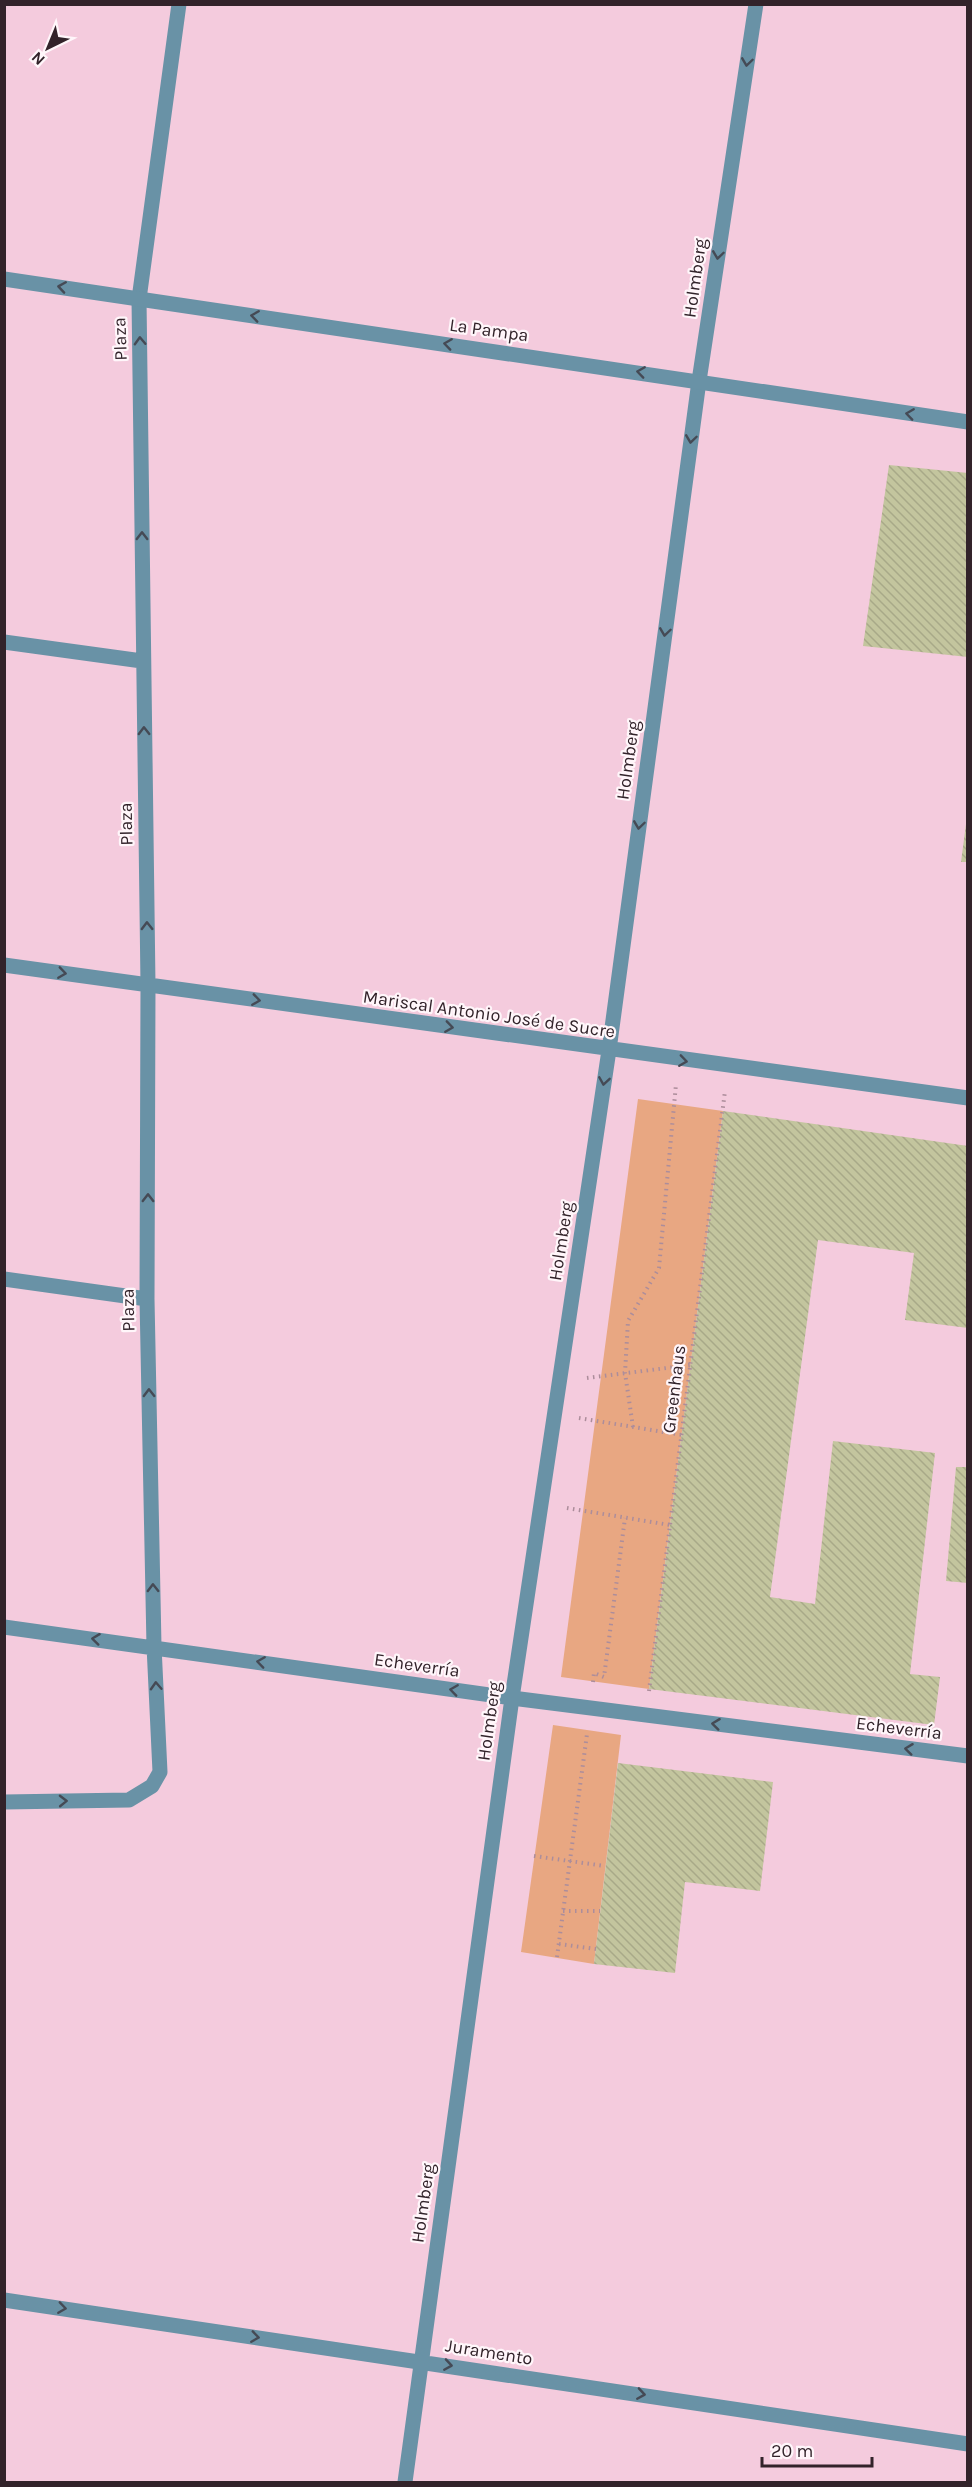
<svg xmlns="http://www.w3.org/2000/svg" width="972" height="2487" font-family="Karla,sans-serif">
<defs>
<pattern id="building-back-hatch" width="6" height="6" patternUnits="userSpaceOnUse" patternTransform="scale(1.5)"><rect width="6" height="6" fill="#c3c59e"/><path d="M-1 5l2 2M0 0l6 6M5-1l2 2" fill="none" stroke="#a8a988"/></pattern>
</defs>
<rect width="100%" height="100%" fill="#f4cbdd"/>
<path fill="#e8a782" d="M638 1099 723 1111 649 1689 561 1677Z
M553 1725 621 1735 594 1964 521 1952Z"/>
<path fill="url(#building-back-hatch)" d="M889 465 968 473V657L863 646Z
M966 824H968V862H961Z
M723 1111 968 1146V1328L905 1320 914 1253 818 1240 770 1597 815 1604 833 1441 935 1453 910 1674 940 1677 934 1725 649 1689Z
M956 1467H968V1583L946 1581Z
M618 1763 773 1782 760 1891 685 1882 675 1973 594 1964Z"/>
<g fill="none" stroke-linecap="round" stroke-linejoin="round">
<path stroke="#ac8d9b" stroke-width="4" stroke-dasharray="1.5 4.5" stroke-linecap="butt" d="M587 1378 691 1365
M579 1418 682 1435
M633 1427 625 1373 628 1321 659 1268 676 1084
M567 1508 670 1525
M593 1682 594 1673 604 1677 625 1518
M649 1691 725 1091
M534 1856 605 1866
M563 1911H600
M559 1944 596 1949
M557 1957 587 1734"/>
<path stroke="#6992a6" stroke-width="15" d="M4 642 142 661
M4 965 968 1098
M4 1279 147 1299
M4 1627 512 1698 968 1756
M4 1802 129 1800 152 1786 160 1772 154 1646 147 1299 148 985 139 299 179 4
M4 2300 968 2444
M405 2482 512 1698 609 1050 699 381 756 4"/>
<path stroke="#6992a6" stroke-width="15" d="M4 279 968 422"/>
</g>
<defs><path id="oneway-chevron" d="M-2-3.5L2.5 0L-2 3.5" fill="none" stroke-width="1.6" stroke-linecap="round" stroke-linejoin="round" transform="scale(1.5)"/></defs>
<g stroke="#454a55">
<use href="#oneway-chevron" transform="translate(747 62) rotate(98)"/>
<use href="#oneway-chevron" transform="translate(718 255) rotate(98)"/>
<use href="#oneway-chevron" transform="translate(62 287) rotate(-171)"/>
<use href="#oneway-chevron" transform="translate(255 316) rotate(-172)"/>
<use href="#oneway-chevron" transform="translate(140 341) rotate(-92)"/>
<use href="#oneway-chevron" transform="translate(448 344) rotate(-172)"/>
<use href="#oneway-chevron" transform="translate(641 372) rotate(-172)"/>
<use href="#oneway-chevron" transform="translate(910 414) rotate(-172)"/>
<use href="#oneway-chevron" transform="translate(691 439) rotate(98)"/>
<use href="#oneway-chevron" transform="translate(142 536) rotate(-90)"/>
<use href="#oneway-chevron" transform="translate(665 632) rotate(98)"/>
<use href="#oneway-chevron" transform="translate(144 731) rotate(-91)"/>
<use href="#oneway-chevron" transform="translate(639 825) rotate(98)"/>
<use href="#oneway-chevron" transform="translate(147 926) rotate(-91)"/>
<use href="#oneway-chevron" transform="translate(62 973) rotate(8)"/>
<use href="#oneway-chevron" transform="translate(256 1000) rotate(8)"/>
<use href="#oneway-chevron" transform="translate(449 1027) rotate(8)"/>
<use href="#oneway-chevron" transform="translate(683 1061) rotate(8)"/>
<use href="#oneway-chevron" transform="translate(604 1081) rotate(99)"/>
<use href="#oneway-chevron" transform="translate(148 1198) rotate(-90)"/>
<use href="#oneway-chevron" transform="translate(149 1393) rotate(-91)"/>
<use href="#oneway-chevron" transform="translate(153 1588) rotate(-91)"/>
<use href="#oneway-chevron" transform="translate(96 1639) rotate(-173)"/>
<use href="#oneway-chevron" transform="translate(261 1662) rotate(-172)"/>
<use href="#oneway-chevron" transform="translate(156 1686) rotate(-93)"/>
<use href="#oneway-chevron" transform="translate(454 1690) rotate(-172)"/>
<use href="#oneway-chevron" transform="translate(716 1724) rotate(-173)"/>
<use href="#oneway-chevron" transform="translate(909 1749) rotate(-173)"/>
<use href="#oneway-chevron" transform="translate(63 1801) rotate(-1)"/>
<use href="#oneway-chevron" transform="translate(62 2308) rotate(8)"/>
<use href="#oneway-chevron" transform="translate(255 2337) rotate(8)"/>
<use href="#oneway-chevron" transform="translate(448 2365) rotate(9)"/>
<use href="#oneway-chevron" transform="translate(641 2394) rotate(9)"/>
</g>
<g text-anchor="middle" stroke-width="4.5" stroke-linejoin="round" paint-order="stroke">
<g font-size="18" fill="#32232a" stroke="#fff6fa">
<text transform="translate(695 278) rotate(-82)" y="6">Holmberg</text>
<text transform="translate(489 330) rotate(8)" y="6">La Pampa</text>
<text transform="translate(120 339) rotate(-92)" y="6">Plaza</text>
<text transform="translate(628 760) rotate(-82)" y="6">Holmberg</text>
<text transform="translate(126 824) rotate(-91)" y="6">Plaza</text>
<text transform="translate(489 1014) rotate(8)" y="6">Mariscal Antonio José de Sucre</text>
<text transform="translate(561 1241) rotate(-81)" y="6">Holmberg</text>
<text transform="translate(128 1310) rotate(-91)" y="6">Plaza</text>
<text transform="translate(674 1389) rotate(-83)" y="6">Greenhaus</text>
<text transform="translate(417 1665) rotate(8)" y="6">Echeverría</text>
<text transform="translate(489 1721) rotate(-82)" y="6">Holmberg</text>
<text transform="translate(899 1728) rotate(7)" y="6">Echeverría</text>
<text transform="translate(423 2203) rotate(-82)" y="6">Holmberg</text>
<text transform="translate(489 2352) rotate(9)" y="6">Juramento</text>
</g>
</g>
<rect width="972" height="2487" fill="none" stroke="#32232a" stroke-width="12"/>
<g transform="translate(48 48) rotate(223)" stroke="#fff6fa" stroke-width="4.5" paint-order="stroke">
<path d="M0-4.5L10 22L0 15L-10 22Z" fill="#32232a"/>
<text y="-9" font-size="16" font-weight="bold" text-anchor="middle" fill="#32232a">N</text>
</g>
<path d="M762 2457v9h110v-9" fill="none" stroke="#32232a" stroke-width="3"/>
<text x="771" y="2457" font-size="18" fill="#32232a" stroke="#fff6fa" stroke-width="4.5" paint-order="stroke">20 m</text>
</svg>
